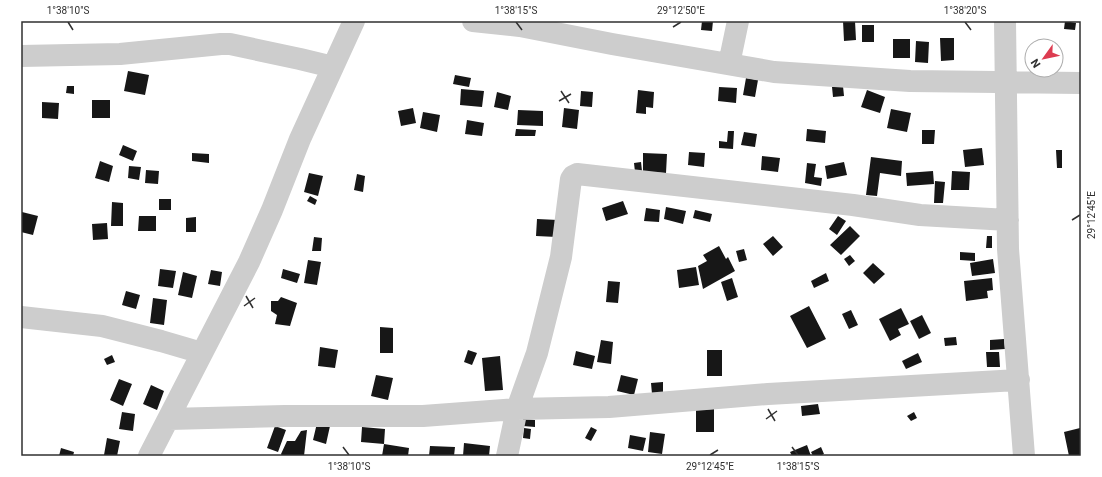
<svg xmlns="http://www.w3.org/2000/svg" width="1102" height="477" font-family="Roboto,sans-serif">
<rect width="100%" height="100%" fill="#fff"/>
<path fill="#171717" d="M702 21H713L712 31 701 30Z
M843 21H855L856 40 844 41Z
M1065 21 1076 23 1075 30 1064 29Z
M862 25H874V42H862Z
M940 38H954V60L941 61Z
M893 39H910V58H893Z
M916 41 929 42 928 63 915 62Z
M128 71 149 75 145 95 124 91Z
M455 75 471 78 469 87 453 84Z
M746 78 758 80 755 97 743 95Z
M67 86H74V94L66 93Z
M843 86 844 96 833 97 832 87Z
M719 87 737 88 736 103 718 101Z
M461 89 484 91 482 107 460 105Z
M638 90 654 92 653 108 646 107V114L636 113Z
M867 90 885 97 880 113 861 107Z
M581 91 593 92 592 107 580 106Z
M497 92 511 96 508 110 494 107Z
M92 100H110V118H92Z
M42 102 59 103 58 119 42 118Z
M413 108 416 123 401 126 398 111Z
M564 108 579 110 577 129 562 127Z
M891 109 911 113 907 132 887 128Z
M518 110 543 111V126L517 125Z
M423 112 440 115 437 132 420 128Z
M467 120 484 123 482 136 465 134Z
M516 129 536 130 535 136H515Z
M807 129 826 131 825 143 806 141Z
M922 130H935L934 144H922Z
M728 131H734L733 149 719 148V141L727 142Z
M744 132 757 134 755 147 741 145Z
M123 145 137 151 133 161 119 155Z
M982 148 984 165 965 167 963 150Z
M1056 150H1062V168H1057Z
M689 152 705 153 704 167 688 165Z
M192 153 209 154V163L192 161Z
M643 153 667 154 666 173 643 172Z
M762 156 780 158 778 172 761 170Z
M871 157 902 161 901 176 880 173 877 196 866 195Z
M100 161 113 166 109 182 95 178Z
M641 162 642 171 635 172 634 163Z
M844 162 847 175 827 179 825 166Z
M807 163 816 164 814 177 822 178 821 186 805 183Z
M129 166 141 167 139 180 128 178Z
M146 170 159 171 158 184 145 183Z
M933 171 934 184 907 186 906 173Z
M952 171 970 172 969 190H951Z
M309 173 323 176 318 196 304 192Z
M357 174 365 176 363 192 354 190Z
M935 181 945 182 943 203H934Z
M310 196 317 200 315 205 307 201Z
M159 199H171V210H159Z
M623 201 628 214 606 221 602 208Z
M112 202 123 203V226H111Z
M666 207 686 211 683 224 664 219Z
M646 208 660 210 659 222 644 221Z
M695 210 712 214 710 222 693 218Z
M22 212 38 216 33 235 21 232V216Z
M139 216H156V231H138Z
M838 216 846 221 837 235 829 229Z
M196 217V232H186V218Z
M537 219 558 220 557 237 536 236Z
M107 223 108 239 93 240 92 224Z
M850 226 860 236 841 255 830 245Z
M773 236 783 247 773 256 763 244Z
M987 236H992V248H986Z
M314 237 322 238 321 251H312Z
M719 246 726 259 728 257 735 271 703 289 698 266 707 261 703 255Z
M744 249 747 260 739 262 736 251Z
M960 252 975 253V261L960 260Z
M850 255 855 261 849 266 844 259Z
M993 259 995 273 972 276 970 263Z
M308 260 321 262 317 285 304 283Z
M873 263 885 274 874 284 863 273Z
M696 267 699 285 679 288 677 270Z
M160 269 176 271 173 288 158 286Z
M283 269 300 274 297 283 281 278Z
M211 270 222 272 220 286 208 284Z
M183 272 197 276 192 298 178 295Z
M826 273 829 281 814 288 811 281Z
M732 278 738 297 727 301 721 282Z
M992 278 993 290 987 291 988 298 966 301 964 281Z
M608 281 620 282 618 303 606 302Z
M126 291 140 295 136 309 122 305Z
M281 297 297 303 290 326 275 324 277 315 271 311V301H278Z
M153 298 167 300 164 325 150 323Z
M809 306 826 339 807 348 790 316Z
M901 308 909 324 898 329 901 335 890 341 879 319Z
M851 310 858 325 849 329 842 314Z
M922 315 931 333 919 339 910 321Z
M380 327 393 328V353H380Z
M956 337 957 345 945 346 944 338Z
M1004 339 1005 349 990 350V340Z
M601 340 613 342 611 364 597 362Z
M320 347 338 350 335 368 318 366Z
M468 350 477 353 472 365 464 362Z
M707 350H722V376H707Z
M576 351 595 356 592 369 573 365Z
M986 352H999L1000 367H987Z
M918 353 922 362 906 369 902 361Z
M112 355 115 362 107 365 104 359Z
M500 356 503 390 485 391 482 358Z
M376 375 393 378 388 400 371 396Z
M621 375 638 379 634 395 617 391Z
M119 379 132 384 123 406 110 400Z
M663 382V393L652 394 651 383Z
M151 385 164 391 157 410 143 404Z
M818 404 820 414 802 416 801 406Z
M714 409V432H696V410Z
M122 412 135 414 133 431 119 429Z
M914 412 917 418 911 421 907 416Z
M523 419 535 420V427L523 426Z
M317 423 330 426 326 444 313 440Z
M275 426 286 430 278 452 267 448Z
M362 427 385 429 384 444 361 442Z
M591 427 597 430 591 441 585 438Z
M524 428 531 429 530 439 523 438Z
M1080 428 1081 433V456H1069L1064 432Z
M307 430 304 456H282L281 454 287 441H295L301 431Z
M650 432 665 434 662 454 648 452Z
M630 435 646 438 643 451 628 448Z
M107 438 120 441 117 456 104 455Z
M464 443 490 446 489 456H463Z
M384 444 409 448 408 456H382Z
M807 445 811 456H792L790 452Z
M430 446 455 447 454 456H429Z
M821 447 824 454 820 456H813L811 452Z
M61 448 74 452 73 456H59Z"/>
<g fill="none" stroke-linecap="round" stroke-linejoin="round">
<path stroke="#cdcdcd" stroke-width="22" d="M473 21 520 26 612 44 774 72 910 81 1081 83
M1005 21 1008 249 1024 456
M21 56 120 54 221 44H230L300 59 333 67
M729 64 738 21
M21 317 102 326 161 341 202 353
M169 419 285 416H423L517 409 609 407 768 394 1019 380
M149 456 249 262 272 210 300 139 354 21
M507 456 517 409 537 353 561 257 571 179 573 176 577 174 853 205 920 215 1008 220"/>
</g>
<path fill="none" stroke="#303030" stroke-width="1.5" d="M68 22 73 30M516 22 522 30M965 22 971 30M673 27 681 22M561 91 569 103M559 101 571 94M1072 220 1080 215M246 296 253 308M244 306 255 298M768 409 775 421M766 419 777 411M343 447 349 455M792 447 798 455M710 455 718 450"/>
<rect width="1102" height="477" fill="none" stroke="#ffffff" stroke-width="44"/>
<g transform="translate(1044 58) rotate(237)"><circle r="19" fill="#ffffff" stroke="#acacac"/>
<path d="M0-3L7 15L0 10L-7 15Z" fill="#dd3c51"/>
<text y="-6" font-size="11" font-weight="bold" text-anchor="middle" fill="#303030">N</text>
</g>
<rect x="22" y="22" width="1058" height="433" fill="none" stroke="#303030" stroke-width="1.5"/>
<g font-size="10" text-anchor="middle" fill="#303030">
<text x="68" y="14">1°38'10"S</text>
<text x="516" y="14">1°38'15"S</text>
<text x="681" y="14">29°12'50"E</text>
<text x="965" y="14">1°38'20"S</text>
<text transform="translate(1091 215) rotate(-90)" y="4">29°12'45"E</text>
<text x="349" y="470">1°38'10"S</text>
<text x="710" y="470">29°12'45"E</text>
<text x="798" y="470">1°38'15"S</text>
</g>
</svg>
